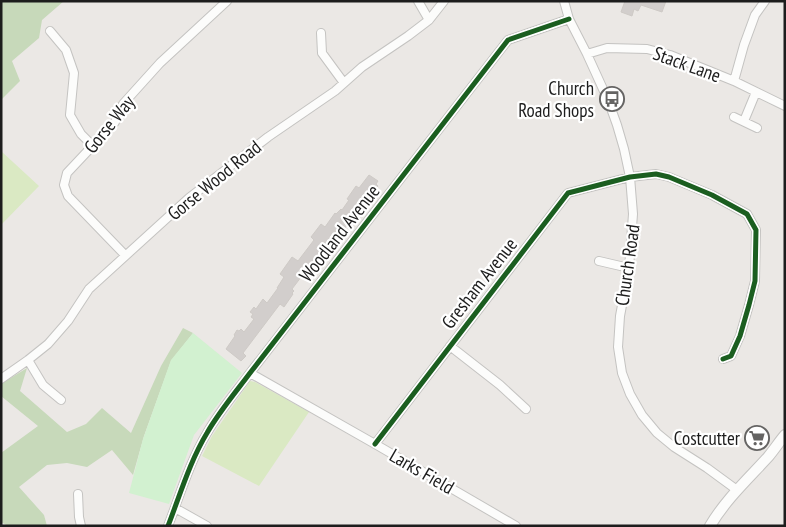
<svg xmlns="http://www.w3.org/2000/svg" width="786" height="527" font-family="'PT Sans Narrow',sans-serif">
<rect width="100%" height="100%" fill="#ebe8e5"/>
<path fill="#dae9c3" d="M1 151 39 186 1 225Z
M250 381 255 382 309 412 259 486 202 456 212 436Z"/>
<path fill="#c7d9ba" d="M1 1H64L42 20 39 38 12 61 20 81 1 100Z
M183 328 193 333 171 361 144 436 133 475 112 450 87 467 67 463 47 465 19 487 44 515 47 526H8L1 522V453L38 426 1 396V384L27 368 20 391 67 432 86 424 102 408 131 433 161 366Z"/>
<path fill="#d2f1d0" d="M193 333 242 373 194 435 169 504 129 493 143 439 171 360Z"/>
<path fill="#d2cecc" stroke="#cecac6" d="M625 1H666L662 12 641 5 638 11 634 9 632 16 621 12Z
M369 175 378 181 376 184 378 186 344 229 340 226 292 289 294 291 292 293 293 294 284 307 280 304 277 308 243 353 246 356 241 361 226 349 235 336 234 335 237 330 239 331 241 329 244 332 254 319 251 317 253 314 250 312 254 307 256 309 263 299 267 303 278 288H277L284 277 280 274 292 257 298 261 314 240 311 237 321 224 325 227 335 213 336 214 341 209 342 210 349 200 347 199 356 186 359 188Z"/>
<g fill="none" stroke-linecap="round" stroke-linejoin="round">
<defs>
<path id="minor" d="M418 1 429 20
M564 1 569 19 587 54 608 100 617 125 624 149 630 177 633 214 629 268 620 316 618 347 622 373 630 394 642 415 657 433 674 447 707 468 737 490
M50 31 66 50 74 73 70 115 81 134 93 146
M321 33 322 53 344 83
M587 54 607 48 647 49 670 55 734 81 785 106
M734 81 744 45 755 15 765 1
M734 117 757 128
M744 121 756 92
M125 255 68 196 64 185 67 173 115 122 123 104 160 63 227 1
M599 261 629 268
M450 346 500 385 526 409
M28 360 43 385 61 400
M250 373 375 444 516 526
M1 379 28 360 48 344 68 321 89 289 189 198 268 137 335 91 362 67 408 36 429 20 444 1
M375 444 568 193 630 177 656 174 669 177 712 195 747 214 756 230 755 281 749 305 740 336 731 356 723 359
M78 494 79 517 81 526
M175 508 207 526
M168 526C180 495 190 461 207 433 219 412 235 393 250 373L508 40 569 19"/>
<path id="tertiary" d="M710 526C726 499 748 479 768 457 774 450 779 442 785 435"/>
</defs>
<use href="#minor" stroke="#c4c3c1" stroke-width="10"/>
<use href="#tertiary" stroke="#c4c3c1" stroke-width="12"/>
<use href="#minor" stroke="#fcfcfb" stroke-width="8"/>
<use href="#tertiary" stroke="#fcfcfb" stroke-width="10"/>
<defs>
<path id="cycleway" d="M375 444 568 193 630 177 656 174 669 177 712 195 747 214 756 230 755 281 749 305 740 336 731 356 723 359
M168 526C180 495 190 461 207 433 219 412 235 393 250 373L508 40 569 19"/>
</defs>
<use href="#cycleway" stroke="#fff" stroke-width="8"/>
<use href="#cycleway" stroke="#1b5e20" stroke-width="5"/>
</g>
<defs>
<symbol id="bus-ring" viewBox="-11 -11 22 22"><circle r="9.5" fill="#fff" stroke="#656463" stroke-width="1.5"/><path d="M-5-6H5V4H4V6H2V4H-2V6H-4V4H-5ZM-3.5-4V0h7V-4ZM-3.5 1.2v1.5H-2V1.2ZM2 1.2v1.5H3.5V1.2Z" fill="#656463"/></symbol>
<symbol id="supermarket-ring" viewBox="-11 -11 22 22"><circle r="9.5" fill="#fff" stroke="#656463" stroke-width="1.5"/><path d="M-6-5.5h2.5l.6 2H6L4.5 2H-2.5L-4.4-4H-6ZM-1.5 3.2a1.3 1.3 0 1 0 .1 0ZM3 3.2a1.3 1.3 0 1 0 .1 0Z" fill="#656463"/></symbol>
</defs>
<g fill-rule="evenodd">
<use href="#bus-ring" x="598" y="85" width="28" height="28"/>
<use href="#supermarket-ring" x="743" y="424" width="28" height="28"/>
</g>
<g text-anchor="middle" stroke-width="4.5" stroke-linejoin="round" paint-order="stroke">
<g font-size="19" fill="#1d1d1d" stroke="#fff">
<text transform="translate(687 64) rotate(20)" y="7">Stack Lane</text>
<text transform="translate(109 124) rotate(-51)" y="7">Gorse Way</text>
<text transform="translate(214 180) rotate(-39)" y="7">Gorse Wood Road</text>
<text transform="translate(339 233) rotate(-52)" y="7">Woodland Avenue</text>
<text transform="translate(627 265) rotate(-82)" y="7">Church Road</text>
<text transform="translate(479 283) rotate(-52)" y="7">Gresham Avenue</text>
<text transform="translate(422 471) rotate(30)" y="7">Larks Field</text>
</g>
<g font-size="19" fill="#1d1d1d" stroke="#fff" text-anchor="end">
<text x="594" y="95">Church<tspan x="594" dy="22">Road Shops</tspan></text>
<text x="740" y="445">Costcutter</text>
</g>
</g>
<rect width="786" height="527" fill="none" stroke="#1d1d1d" stroke-width="5"/>
</svg>
